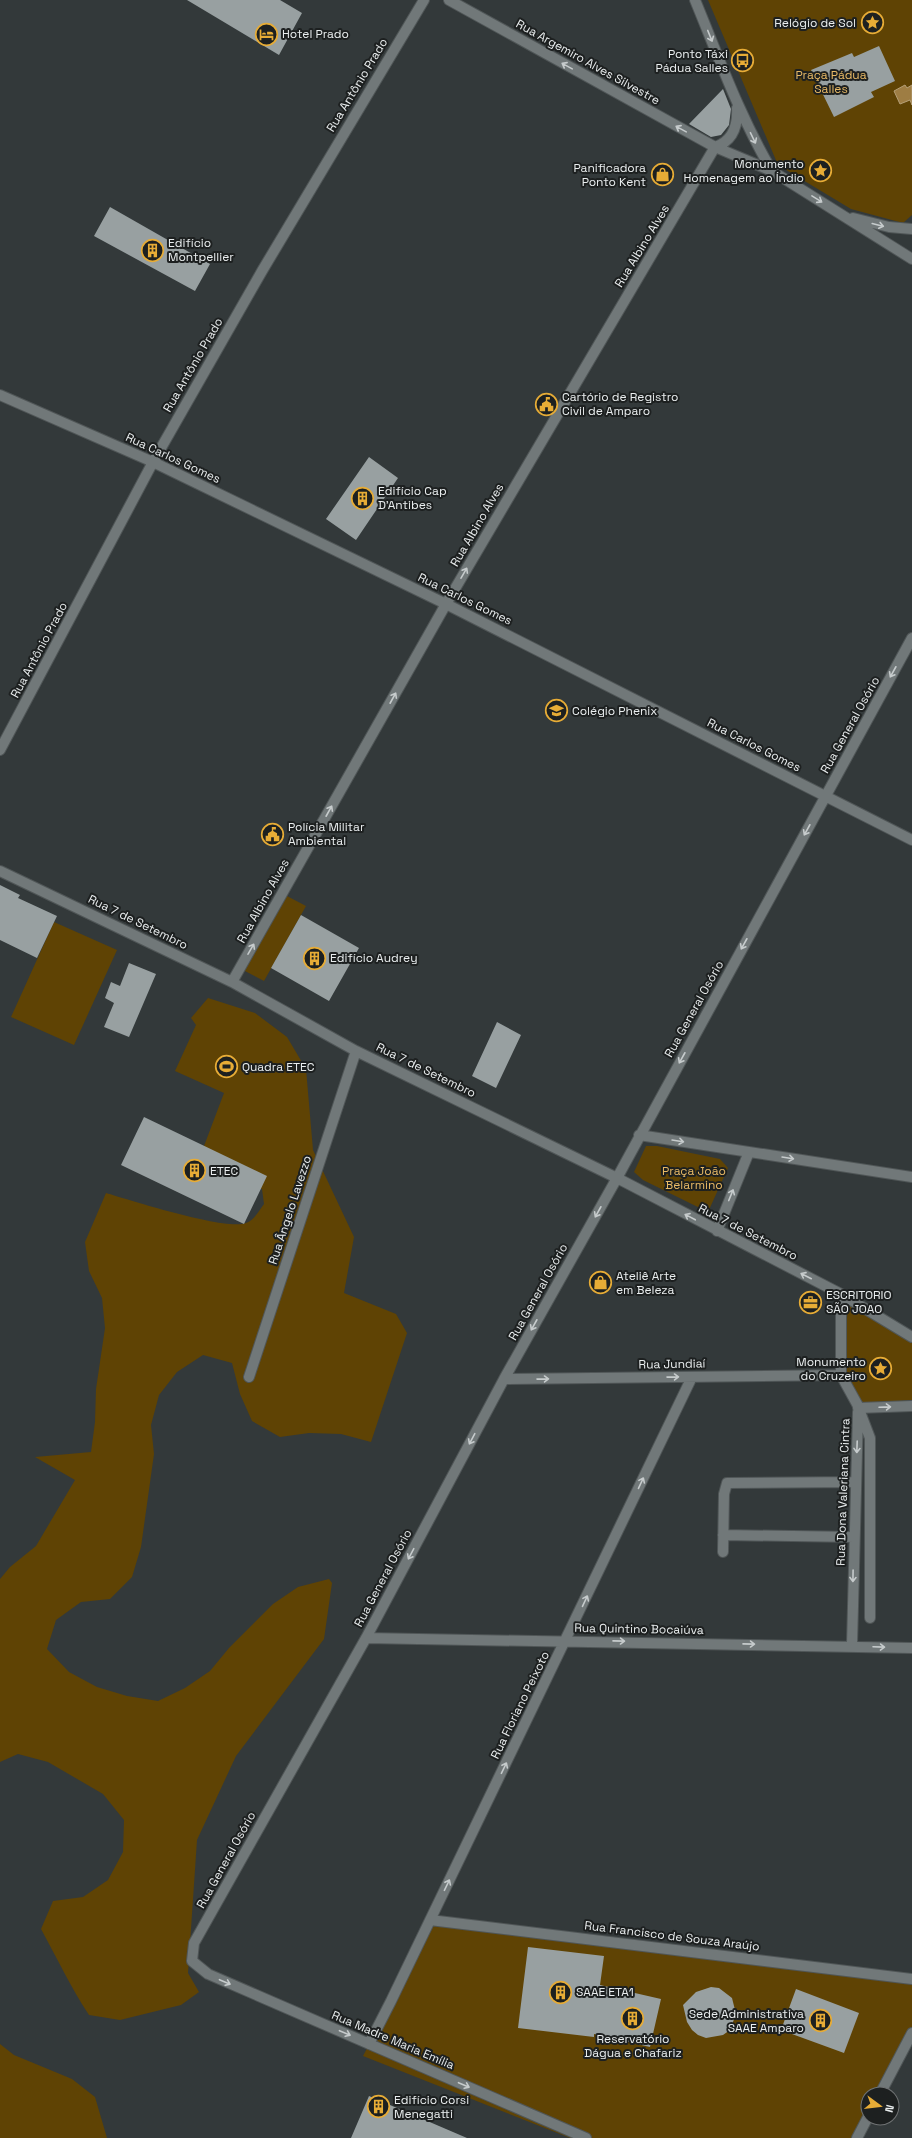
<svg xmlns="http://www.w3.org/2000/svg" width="912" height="2138" font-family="'Space Grotesk',sans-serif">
<rect width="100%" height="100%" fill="#33393a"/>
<path fill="#5f4304" d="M708 0H912V215L903 223 851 209 778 165Z
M285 895 306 906 264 981 243 970Z
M54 922 117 950 74 1045 11 1017Z
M208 998 255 1013 287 1037 306 1069 313 1150 354 1237 344 1293 396 1314 407 1333 371 1442 341 1434 309 1433 280 1437 252 1421 240 1394 232 1363 203 1355 177 1372 159 1395 151 1425 154 1454 141 1547 132 1577 110 1599 81 1602 56 1620 47 1649 69 1672 97 1687 127 1696 158 1701 185 1688 210 1671 229 1648 273 1604 298 1587 329 1579 332 1583 324 1639 236 1756 197 1840 188 1973 199 1992 181 2005 120 2020 89 2015C71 1988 57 1958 41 1929L53 1901 83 1897 108 1880 123 1852 124 1820 103 1794 48 1762 18 1754 0 1762V1579L10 1567 36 1546 75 1480 35 1457 91 1452 95 1422 96 1389 105 1328 102 1298 89 1271 85 1242 106 1193C130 1200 226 1231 246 1223 254 1220 259 1211 264 1204L262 1189 216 1164 204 1146 224 1093 175 1071 196 1025 191 1018Z
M646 1146H657L720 1159 728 1168 708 1212 643 1180 634 1172Z
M849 1299 912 1341V1400L857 1404 841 1375Z
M430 1922 912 1980V2028L878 2094H868V2113L855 2138H570L363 2056 392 2001Z
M0 2044 14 2055 72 2079 95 2097 107 2138H0Z"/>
<path fill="#9e7d43" stroke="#b59f77" d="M905 85 907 88 912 85V105L910 100 900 104 894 91Z"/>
<path fill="#98a0a1" d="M187 0H280L302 13 279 55Z
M879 46 895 81 871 92 874 97 834 117 811 70 852 53 854 57Z
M723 89 731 109 729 125 721 135 711 137 689 124Z
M110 207 210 264 195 291 94 236Z
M369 457 398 478 356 540 326 519Z
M0 885 20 895 18 898 57 916 37 958 0 940Z
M301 915 359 948 329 1001 271 968Z
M129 963 156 974 129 1037 104 1027 114 1003 105 998 111 982 120 986Z
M497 1022 521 1035 496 1088 472 1076Z
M144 1117 267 1176 244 1224 121 1165Z
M528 1947 604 1956 600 1985 661 1999 650 2047 594 2034V2037L518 2028Z
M711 1987 719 1988 732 1998 736 2014 730 2030 723 2035 706 2038 698 2035 692 2030 687 2022 683 2005 696 1992Z
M796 1989 859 2013 844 2053 781 2030Z
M369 2096 467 2138H351Z"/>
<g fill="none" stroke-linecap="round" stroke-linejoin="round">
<defs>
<path id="minor" d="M449 0 715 147 772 171 912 259
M695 0C719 58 740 117 772 171
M715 147C733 141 738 126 737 108
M853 218 889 227 912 229
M0 395 153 462 446 604 912 840
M0 750 153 462 262 271 424 0
M0 871 232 982 356 1051 617 1178 841 1294 912 1337
M232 982 446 604 715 147
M639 1135 912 1177
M717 1231 749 1152
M841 1294V1375L857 1404 870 1438V1618
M249 1377 356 1051
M504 1379 841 1375
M858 1408 912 1406
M723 1535 854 1537
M723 1552 724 1494 727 1483 855 1482
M366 1638 912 1648
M852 1645 858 1412
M430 1920 912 1979
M369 2044 391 2001 692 1377
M880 2094 912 2033
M586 2138 208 1974 192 1961 194 1943 366 1638 504 1379 617 1178 912 638
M857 2138 868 2117"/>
</defs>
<use href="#minor" stroke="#505657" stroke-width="12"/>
<use href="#minor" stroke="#717879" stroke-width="10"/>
</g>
<defs><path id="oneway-shaft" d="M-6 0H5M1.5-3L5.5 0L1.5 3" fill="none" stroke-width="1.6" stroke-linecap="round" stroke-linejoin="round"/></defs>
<g stroke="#c6cbcc">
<use href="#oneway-shaft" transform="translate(710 36) rotate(68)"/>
<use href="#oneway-shaft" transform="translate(567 66) rotate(-151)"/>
<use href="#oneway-shaft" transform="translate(681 129) rotate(-151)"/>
<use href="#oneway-shaft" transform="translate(753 138) rotate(64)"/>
<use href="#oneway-shaft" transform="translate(817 199) rotate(32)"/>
<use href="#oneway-shaft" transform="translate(878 225) rotate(14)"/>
<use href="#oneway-shaft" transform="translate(464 573) rotate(-60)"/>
<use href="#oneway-shaft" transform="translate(893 672) rotate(119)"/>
<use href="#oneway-shaft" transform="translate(393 698) rotate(-61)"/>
<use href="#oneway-shaft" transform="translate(329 811) rotate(-61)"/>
<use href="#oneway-shaft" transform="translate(807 830) rotate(119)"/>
<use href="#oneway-shaft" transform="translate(744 944) rotate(119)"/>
<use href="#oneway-shaft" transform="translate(251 949) rotate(-60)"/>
<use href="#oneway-shaft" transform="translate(682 1058) rotate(119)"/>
<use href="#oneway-shaft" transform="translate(678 1141) rotate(9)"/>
<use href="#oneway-shaft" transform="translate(788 1158) rotate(9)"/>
<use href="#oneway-shaft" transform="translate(731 1195) rotate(-68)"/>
<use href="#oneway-shaft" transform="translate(598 1212) rotate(119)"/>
<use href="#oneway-shaft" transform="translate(690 1217) rotate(-152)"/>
<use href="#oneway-shaft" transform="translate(806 1276) rotate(-153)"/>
<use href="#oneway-shaft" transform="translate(534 1325) rotate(119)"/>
<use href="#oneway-shaft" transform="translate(673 1377) rotate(-1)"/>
<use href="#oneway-shaft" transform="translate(543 1379) rotate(-1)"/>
<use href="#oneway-shaft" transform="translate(885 1407) rotate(-2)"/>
<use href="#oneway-shaft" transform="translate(472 1439) rotate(118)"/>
<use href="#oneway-shaft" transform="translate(857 1447) rotate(92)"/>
<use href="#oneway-shaft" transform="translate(641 1483) rotate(-65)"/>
<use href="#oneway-shaft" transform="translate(411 1554) rotate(118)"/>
<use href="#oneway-shaft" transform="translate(853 1576) rotate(91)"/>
<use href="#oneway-shaft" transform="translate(585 1601) rotate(-65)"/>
<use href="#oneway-shaft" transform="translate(619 1641) rotate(1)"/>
<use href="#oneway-shaft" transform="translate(749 1644) rotate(1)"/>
<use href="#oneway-shaft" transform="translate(879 1647) rotate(2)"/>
<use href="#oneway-shaft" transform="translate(504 1768) rotate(-64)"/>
<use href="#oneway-shaft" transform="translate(447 1885) rotate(-64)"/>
<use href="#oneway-shaft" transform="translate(225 1982) rotate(23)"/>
<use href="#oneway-shaft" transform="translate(345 2033) rotate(23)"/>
<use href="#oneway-shaft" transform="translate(464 2085) rotate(23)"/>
</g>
<defs>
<symbol id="sight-ring" viewBox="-11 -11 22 22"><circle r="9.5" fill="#1d2020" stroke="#e7ac36" stroke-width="1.5"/><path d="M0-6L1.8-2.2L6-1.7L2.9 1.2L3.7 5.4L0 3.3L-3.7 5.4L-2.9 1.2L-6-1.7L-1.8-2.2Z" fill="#e7ac36"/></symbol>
<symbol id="hotel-ring" viewBox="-11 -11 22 22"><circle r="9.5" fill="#1d2020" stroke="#e7ac36" stroke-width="1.5"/><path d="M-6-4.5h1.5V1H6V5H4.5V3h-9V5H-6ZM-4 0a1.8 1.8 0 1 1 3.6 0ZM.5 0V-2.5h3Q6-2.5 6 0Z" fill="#e7ac36"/></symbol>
<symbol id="bus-ring" viewBox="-11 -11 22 22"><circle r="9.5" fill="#1d2020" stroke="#e7ac36" stroke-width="1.5"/><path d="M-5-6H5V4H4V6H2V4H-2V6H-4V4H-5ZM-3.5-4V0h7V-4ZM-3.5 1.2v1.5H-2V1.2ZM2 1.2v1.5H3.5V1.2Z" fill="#e7ac36"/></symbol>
<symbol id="shop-ring" viewBox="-11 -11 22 22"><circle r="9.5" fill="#1d2020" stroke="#e7ac36" stroke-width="1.5"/><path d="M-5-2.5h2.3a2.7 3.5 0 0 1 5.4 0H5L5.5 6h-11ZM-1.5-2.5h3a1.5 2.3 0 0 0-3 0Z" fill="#e7ac36"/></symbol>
<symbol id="building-ring" viewBox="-11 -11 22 22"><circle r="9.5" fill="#1d2020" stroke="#e7ac36" stroke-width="1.5"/><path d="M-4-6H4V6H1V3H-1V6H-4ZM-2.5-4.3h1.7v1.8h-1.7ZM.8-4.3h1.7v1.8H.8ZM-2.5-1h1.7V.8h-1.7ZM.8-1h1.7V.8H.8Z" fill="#e7ac36"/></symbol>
<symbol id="civic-ring" viewBox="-11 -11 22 22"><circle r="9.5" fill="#1d2020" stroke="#e7ac36" stroke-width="1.5"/><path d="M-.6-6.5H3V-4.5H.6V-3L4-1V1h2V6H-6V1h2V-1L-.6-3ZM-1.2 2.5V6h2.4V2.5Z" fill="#e7ac36"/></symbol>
<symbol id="school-ring" viewBox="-11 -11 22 22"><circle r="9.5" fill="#1d2020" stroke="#e7ac36" stroke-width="1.5"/><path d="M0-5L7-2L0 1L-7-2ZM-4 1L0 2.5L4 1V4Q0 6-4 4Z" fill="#e7ac36"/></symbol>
<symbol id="stadium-ring" viewBox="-11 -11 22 22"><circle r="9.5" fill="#1d2020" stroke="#e7ac36" stroke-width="1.5"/><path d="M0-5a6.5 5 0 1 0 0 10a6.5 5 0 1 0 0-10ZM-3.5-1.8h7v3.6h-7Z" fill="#e7ac36"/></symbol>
<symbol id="office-ring" viewBox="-11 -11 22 22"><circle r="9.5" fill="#1d2020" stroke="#e7ac36" stroke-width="1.5"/><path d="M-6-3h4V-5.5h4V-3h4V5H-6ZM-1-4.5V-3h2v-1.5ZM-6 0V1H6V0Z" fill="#e7ac36"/></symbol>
</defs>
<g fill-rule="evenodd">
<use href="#sight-ring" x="860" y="10" width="25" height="25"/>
<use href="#hotel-ring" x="254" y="22" width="25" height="25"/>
<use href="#bus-ring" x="730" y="48" width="25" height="25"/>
<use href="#sight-ring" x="808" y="158" width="25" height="25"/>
<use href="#shop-ring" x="650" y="162" width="25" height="25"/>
<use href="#building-ring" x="140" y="238" width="25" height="25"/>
<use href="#civic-ring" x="534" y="392" width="25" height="25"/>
<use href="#building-ring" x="350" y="486" width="25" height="25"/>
<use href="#school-ring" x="544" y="698" width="25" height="25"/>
<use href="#civic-ring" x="260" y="822" width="25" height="25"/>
<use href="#building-ring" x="302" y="946" width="25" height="25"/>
<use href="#stadium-ring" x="214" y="1054" width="25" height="25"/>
<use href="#building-ring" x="182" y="1158" width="25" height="25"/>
<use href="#shop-ring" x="588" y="1270" width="25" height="25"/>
<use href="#office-ring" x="798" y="1290" width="25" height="25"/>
<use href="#sight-ring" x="868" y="1356" width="25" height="25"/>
<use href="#building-ring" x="548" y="1980" width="25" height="25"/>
<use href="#building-ring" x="620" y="2006" width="25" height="25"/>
<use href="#building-ring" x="808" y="2008" width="25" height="25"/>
<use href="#building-ring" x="366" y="2094" width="25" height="25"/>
</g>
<g text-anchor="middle" stroke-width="4" stroke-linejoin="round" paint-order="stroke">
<g font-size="12" fill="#eaeeef" stroke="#1d2020" text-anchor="start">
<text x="856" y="27" text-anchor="end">Relógio de Sol</text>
<text x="282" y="38">Hotel Prado</text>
<text x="728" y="58" text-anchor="end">Ponto Táxi<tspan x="728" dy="14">Pádua Salles</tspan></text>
<text x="804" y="168" text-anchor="end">Monumento<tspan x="804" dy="14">Homenagem ao Índio</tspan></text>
<text x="646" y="172" text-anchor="end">Panificadora<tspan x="646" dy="14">Ponto Kent</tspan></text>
<text x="168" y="247">Edifício<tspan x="168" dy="14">Montpellier</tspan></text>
<text x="562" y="401">Cartório de Registro<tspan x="562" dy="14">Civil de Amparo</tspan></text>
<text x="378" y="495">Edifício Cap<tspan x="378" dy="14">D'Antibes</tspan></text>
<text x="572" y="715">Colégio Phenix</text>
<text x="288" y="831">Polícia Militar<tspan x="288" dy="14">Ambiental</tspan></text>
<text x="330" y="962">Edifício Audrey</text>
<text x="242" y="1071">Quadra ETEC</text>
<text x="210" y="1175">ETEC</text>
<text x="616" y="1280">Ateliê Arte<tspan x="616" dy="14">em Beleza</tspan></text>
<text x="826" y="1299">ESCRITORIO<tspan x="826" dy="14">SÃO JOAO</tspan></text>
<text x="866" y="1366" text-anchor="end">Monumento<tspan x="866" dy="14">do Cruzeiro</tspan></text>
<text x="576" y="1996">SAAE ETA1</text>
<text x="804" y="2018" text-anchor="end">Sede Administrativa<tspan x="804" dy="14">SAAE Amparo</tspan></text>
<text x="633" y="2043" text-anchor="middle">Reservatório<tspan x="633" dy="14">Dágua e Chafariz</tspan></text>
<text x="394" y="2104">Edifício Corsi<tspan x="394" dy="14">Menegatti</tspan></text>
</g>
<g font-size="12" fill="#eaeeef" stroke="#1d2020">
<text transform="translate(588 62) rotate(29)" y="4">Rua Argemiro Alves Silvestre</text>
<text transform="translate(357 85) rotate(-59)" y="4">Rua Antônio Prado</text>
<text transform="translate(642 246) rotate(-59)" y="4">Rua Albino Alves</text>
<text transform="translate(193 365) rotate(-60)" y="4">Rua Antônio Prado</text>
<text transform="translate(173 458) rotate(25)" y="4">Rua Carlos Gomes</text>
<text transform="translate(477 525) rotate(-60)" y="4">Rua Albino Alves</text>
<text transform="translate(465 599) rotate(26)" y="4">Rua Carlos Gomes</text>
<text transform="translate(39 650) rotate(-62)" y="4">Rua Antônio Prado</text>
<text transform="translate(850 725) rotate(-61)" y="4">Rua General Osório</text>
<text transform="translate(754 745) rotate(27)" y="4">Rua Carlos Gomes</text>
<text transform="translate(263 901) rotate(-61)" y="4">Rua Albino Alves</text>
<text transform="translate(138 922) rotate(26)" y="4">Rua 7 de Setembro</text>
<text transform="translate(694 1009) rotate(-61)" y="4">Rua General Osório</text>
<text transform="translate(426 1070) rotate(26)" y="4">Rua 7 de Setembro</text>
<text transform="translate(290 1210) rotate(-72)" y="4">Rua Ângelo Lavezzo</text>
<text transform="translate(748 1232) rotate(27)" y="4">Rua 7 de Setembro</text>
<text transform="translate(538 1292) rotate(-61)" y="4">Rua General Osório</text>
<text transform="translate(672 1364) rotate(-1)" y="4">Rua Jundiaí</text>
<text transform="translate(843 1492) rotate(-88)" y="4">Rua Dona Valeriana Cintra</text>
<text transform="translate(383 1578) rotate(-62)" y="4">Rua General Osório</text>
<text transform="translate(639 1629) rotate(1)" y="4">Rua Quintino Bocaiúva</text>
<text transform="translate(520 1705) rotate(-64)" y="4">Rua Floriano Peixoto</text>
<text transform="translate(226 1860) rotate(-61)" y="4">Rua General Osório</text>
<text transform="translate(672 1936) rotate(7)" y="4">Rua Francisco de Souza Araújo</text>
<text transform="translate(393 2040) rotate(23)" y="4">Rua Madre Maria Emília</text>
</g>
<g font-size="12" fill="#e9ba66" stroke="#1d2020">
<text x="831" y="79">Praça Pádua<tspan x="831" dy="14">Salles</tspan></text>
<text x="694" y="1175">Praça João<tspan x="694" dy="14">Belarmino</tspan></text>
</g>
</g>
<g transform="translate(880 2106) rotate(105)"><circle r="19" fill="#1d2020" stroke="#6f7273"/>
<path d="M0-3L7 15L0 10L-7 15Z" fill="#e7ac36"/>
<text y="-6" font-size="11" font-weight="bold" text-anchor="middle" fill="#eaeeef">N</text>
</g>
</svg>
